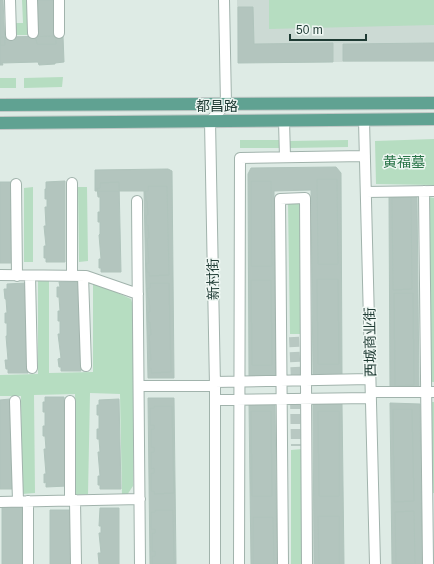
<svg xmlns="http://www.w3.org/2000/svg" width="434" height="564" font-family="Arial,'Noto Sans SC',sans-serif">
<rect width="100%" height="100%" fill="#deebe5"/>
<path fill="#ccdad4" d="M237 0H434V61L238 63Z"/>
<path fill="#b6ddc1" d="M22 0H29L30 35H16V23H23Z
M269 0H434V25L269 29Z
M63 77 62 87 24 88V78Z
M0 78H16V88H0Z
M434 139V185L376 184 375 141Z
M240 140H280V148H240Z
M348 140V147L290 148 289 141Z
M33 187V262H24V188Z
M78 187H87L88 261 79 262Z
M428 197 434 198V382H431Z
M288 203H300L301 334H290Z
M38 280 49 281V373L93 372V284H98L131 299 133 306V486L127 495 122 496 120 394 90 393 88 494 76 495 75 394 34 395 35 493 22 494 21 396H0V375L38 374Z
M430 402H434V493H432Z
M302 449V564H291V450Z"/>
<path fill="#b3c5be" stroke="#b0c4bc" d="M0 0H3L5 45H0Z
M35 0H55L56 44H37L36 39H35Z
M238 7H253L254 44 333 43V62L238 63Z
M63 36 64 62 55 63V64L39 65 38 62 2 63 3 65H0V37Z
M434 43V61H343V44Z
M336 167 341 173 342 376 313 377 311 190 274 191 276 378 249 377 248 174 251 168Z
M168 169 172 171 174 378H148L144 191H95V170Z
M317 179H337L338 264H318Z
M65 181V262H46V258H44V246H46L44 226H46L45 207H47V199H45V189H46V182Z
M251 181H271L272 266H251Z
M0 182H11L12 263H0Z
M119 182 121 272H101V268H99V259H101L99 235 100 234V222H98V212H100V197H98L97 188H100V183Z
M148 186H167L169 275 149 276V272H147L146 263H149L147 238H149L148 225H146V215H148L147 201H146L145 191H148Z
M389 197H417L419 388 390 390Z
M411 197 412 289 393 290 392 198Z
M317 279H338L339 364H318Z
M251 280H271L272 365H252Z
M59 282H79L81 371H61V367H59L58 359 61 358 58 334H60V321H58V311H60L59 297H57V287H60Z
M26 283 28 373H8V369H6L5 360H8L6 336H7V323H5V313H7L6 299H5L4 289H7V284Z
M150 283H169L171 372 151 373V368H149V360H151L149 335H151L150 322H148V312H150L149 298H148L147 288H150Z
M394 293H413L414 385 395 386Z
M45 397H64L67 486 46 487V482L44 483V474H46L44 449H46L45 436H43V426H45V412H43V402H45Z
M148 398H174L176 564H150Z
M10 399 12 489H0V400Z
M119 399 121 489H100V485H98V476H100L98 452H100L99 439H97V429H99V415H97V405H99V400Z
M390 403 420 404 422 564H392Z
M249 404H275L277 564H251Z
M313 404H342L344 564H314Z
M154 406H172L174 493 154 494V491H151V473H154V468L151 469V452H154V447H151V429H154V425H150V408H154Z
M393 409H412L414 501 394 502Z
M251 411H271L272 496H252Z
M318 411H339V496H319Z
M22 506V564H2V507Z
M100 508H119V564H99L98 553H101L99 533H101V526H99Z
M50 510H70L71 564H50Z
M155 510H173L174 564H152V556H155V551H152V533H155V529H151V512H155Z
M414 511 415 564H396L395 512Z
M318 516H339V564H319Z
M253 517H273L274 564H253Z"/>
<g fill="none" stroke-linecap="round" stroke-linejoin="round">
<path stroke="#b8c8c2" stroke-width="10" stroke-dasharray="10 5" stroke-linecap="butt" d="M294 337 296 381
M295 399 296 446"/>
<defs>
<path id="minor" d="M10 0 11 35
M32 0 33 33
M59 0V33
M364 120 375 564
M284 121 285 157
M72 183V276
M16 184 17 276
M424 191 428 564
M366 192 434 191
M137 201 140 564
M0 275 86 276 138 294
M30 276 32 368
M83 276 86 366
M215 382 370 379
M139 386H215
M371 392H434
M215 400 371 398
M15 401 18 501
M70 500V401
M75 500 76 564
M28 501V564
M0 502 140 499
M215 564V386L210 121 226 104 224 0
M239 564 240 158 365 156
M283 564 280 199 305 198 307 564"/>
<path id="major" d="M0 105 434 103
M0 123 434 119"/>
</defs>
<use href="#minor" stroke="#a1b3ac" stroke-width="12"/>
<use href="#major" stroke="#c0c8c6" stroke-width="14"/>
<use href="#minor" stroke="#fff" stroke-width="10"/>
<use href="#major" stroke="#60a292" stroke-width="12"/>
</g>
<g text-anchor="middle" stroke-width="3" stroke-linejoin="round" paint-order="stroke">
<g font-size="14" fill="#1f3b34" stroke="#eff7f3">
<text x="217" y="111">都昌路</text>
<text transform="translate(213 279) rotate(-91)" y="5">新村街</text>
<text transform="translate(370 342) rotate(-91)" y="5">西城商业街</text>
</g>
<g font-size="14" fill="#277346" stroke="#eff7f3">
<text x="404" y="167">黄福墓</text>
</g>
</g>
<path d="M290 34v6h76v-6" fill="none" stroke="#1f3b34" stroke-width="2"/>
<text x="296" y="34" font-size="12" fill="#1f3b34" stroke="#eff7f3" stroke-width="3" paint-order="stroke">50 m</text>
</svg>
